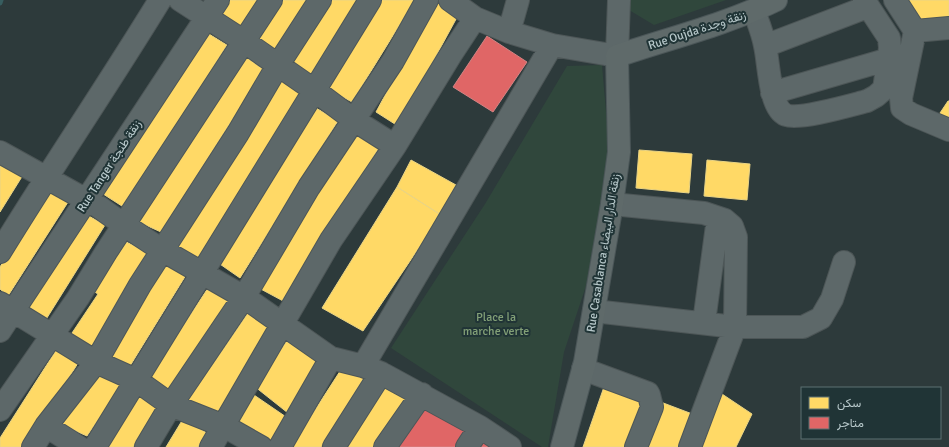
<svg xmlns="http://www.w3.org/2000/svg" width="949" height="447" font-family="Signika,Vazirmatn,sans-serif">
<rect width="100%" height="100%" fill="#2d3a3b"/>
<path fill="#30473c" d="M629 0H726L654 25 629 10Z
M602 65 610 158 586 286 564 352 548 447H542L391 348 485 204 567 66Z"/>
<path fill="#ffd966" stroke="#ead484" d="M226 0H258L240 31 214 18Z
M276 0H308L274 54 251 40Z
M332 0H363L314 77 288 63Z
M381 0H415L352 102 324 87Z
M436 0H441L461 10 398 126 376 112Z
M902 0H949V20L920 26Z
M204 31 227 45 125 208 100 192Z
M242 54 264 70 161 232 132 219Z
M280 80 303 96 199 260 174 244Z
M948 101H949V122L938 116Z
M311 105 338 121 240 278 217 262Z
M357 127 383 141 285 302 257 287Z
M639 150 692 154 689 193 636 188Z
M411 160 456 185 441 215 397 187Z
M707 160 750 164 747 200 704 196Z
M0 162 23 175 0 212Z
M397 187 441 215 363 331 322 308Z
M46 188 70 199 8 296 0 289V267Z
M85 214 105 225 45 321 25 306Z
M122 240 152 254 94 348 70 336 98 294 88 288Z
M168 260 188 272 127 371 104 359Z
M212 282 232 297 172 395 147 380Z
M252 307 276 321 217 415 186 403Z
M289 338 323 361 288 413 254 386Z
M60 344 83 355 26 447H0V438Z
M344 365 365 376 321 447H291Z
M96 371 123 384 87 436 62 425Z
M383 381 409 397 378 447H343Z
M605 384 647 398 628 447H583Z
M140 392 161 406 133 447H102Z
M722 394 752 414 736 447H699Z
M254 395 292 421 276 447 231 423Z
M658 401 695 415 682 447H641Z
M183 419 207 433 198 447H166Z"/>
<path fill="#e06666" stroke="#d48484" d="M487 36 527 62 493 112 453 87Z
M424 407 473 435 464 447H398Z
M482 440 494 447H478Z"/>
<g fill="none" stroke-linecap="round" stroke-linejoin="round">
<path stroke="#375d5f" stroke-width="5" d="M0 3 1 0"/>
<defs>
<path id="minor" d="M180 0 245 42 314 90 354 120 395 146
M450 0 475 18 509 32 552 45 617 56 619 0
M895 0 915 31 901 98 902 108 911 114 949 130
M754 11C758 22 763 34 765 46 769 62 769 108 786 115 800 120 851 105 867 101L876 96 884 89 890 48 889 38 864 0
M915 31 949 28
M509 32 518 0
M765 46 867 7
M772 93 889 59
M0 152 99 207 124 225 162 250 244 297 331 358 363 366 381 373 480 427 510 447
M612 204 704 213 725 220 732 226 736 237 735 327 690 447
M0 252C52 167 108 85 160 0
M0 303 96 362 136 380 171 405 224 426 261 447
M594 311 735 327H803L821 318 832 299 844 262
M704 322 718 218
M0 331 218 0
M363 366 552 45
M583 369 648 393 649 395 652 407 636 447
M0 410 78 298 106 252 271 0
M46 426 79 447
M33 447 46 426 96 362 140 285 238 133 278 65 320 0
M95 447 370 0
M146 447 171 405 244 297 309 187 393 61 427 0
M211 447 331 240 395 146 450 56 475 18
M280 447 331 358
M334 447 381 373
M385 447 422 394
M467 447 480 427"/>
<path id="major" d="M562 447 585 362 612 204 619 152 617 56C670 38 725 25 776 0"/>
</defs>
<use href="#minor" stroke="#4d5657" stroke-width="24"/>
<use href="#major" stroke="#4b5658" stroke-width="24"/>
<use href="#minor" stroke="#5d6869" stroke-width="22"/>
<use href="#major" stroke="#5f6a6a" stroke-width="22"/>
</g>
<g text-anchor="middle" stroke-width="4" stroke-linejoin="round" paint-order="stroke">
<g font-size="12" fill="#b8c9cb" stroke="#203436">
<text transform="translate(697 30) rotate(-18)" y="4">Rue Oujda زنقة وجدة</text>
<text transform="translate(109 166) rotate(-57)" y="4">Rue Tanger زنقة طنجة</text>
<text transform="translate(603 253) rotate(-81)" y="4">Rue Casablanca زنقة الدار البيضاء</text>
</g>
<g font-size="12" fill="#83a077" stroke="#203436">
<text x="496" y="321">Place la<tspan x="496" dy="14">marche verte</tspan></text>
</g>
</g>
<rect x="801" y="387" width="140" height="52" fill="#203436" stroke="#5d7072"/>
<rect x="809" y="397" width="20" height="12" fill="#ffd966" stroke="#5d7072"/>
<text x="837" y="407" font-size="12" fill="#b8c9cb">سكن</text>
<rect x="809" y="417" width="20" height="12" fill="#e06666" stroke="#5d7072"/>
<text x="837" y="427" font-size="12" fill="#b8c9cb">متاجر</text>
</svg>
